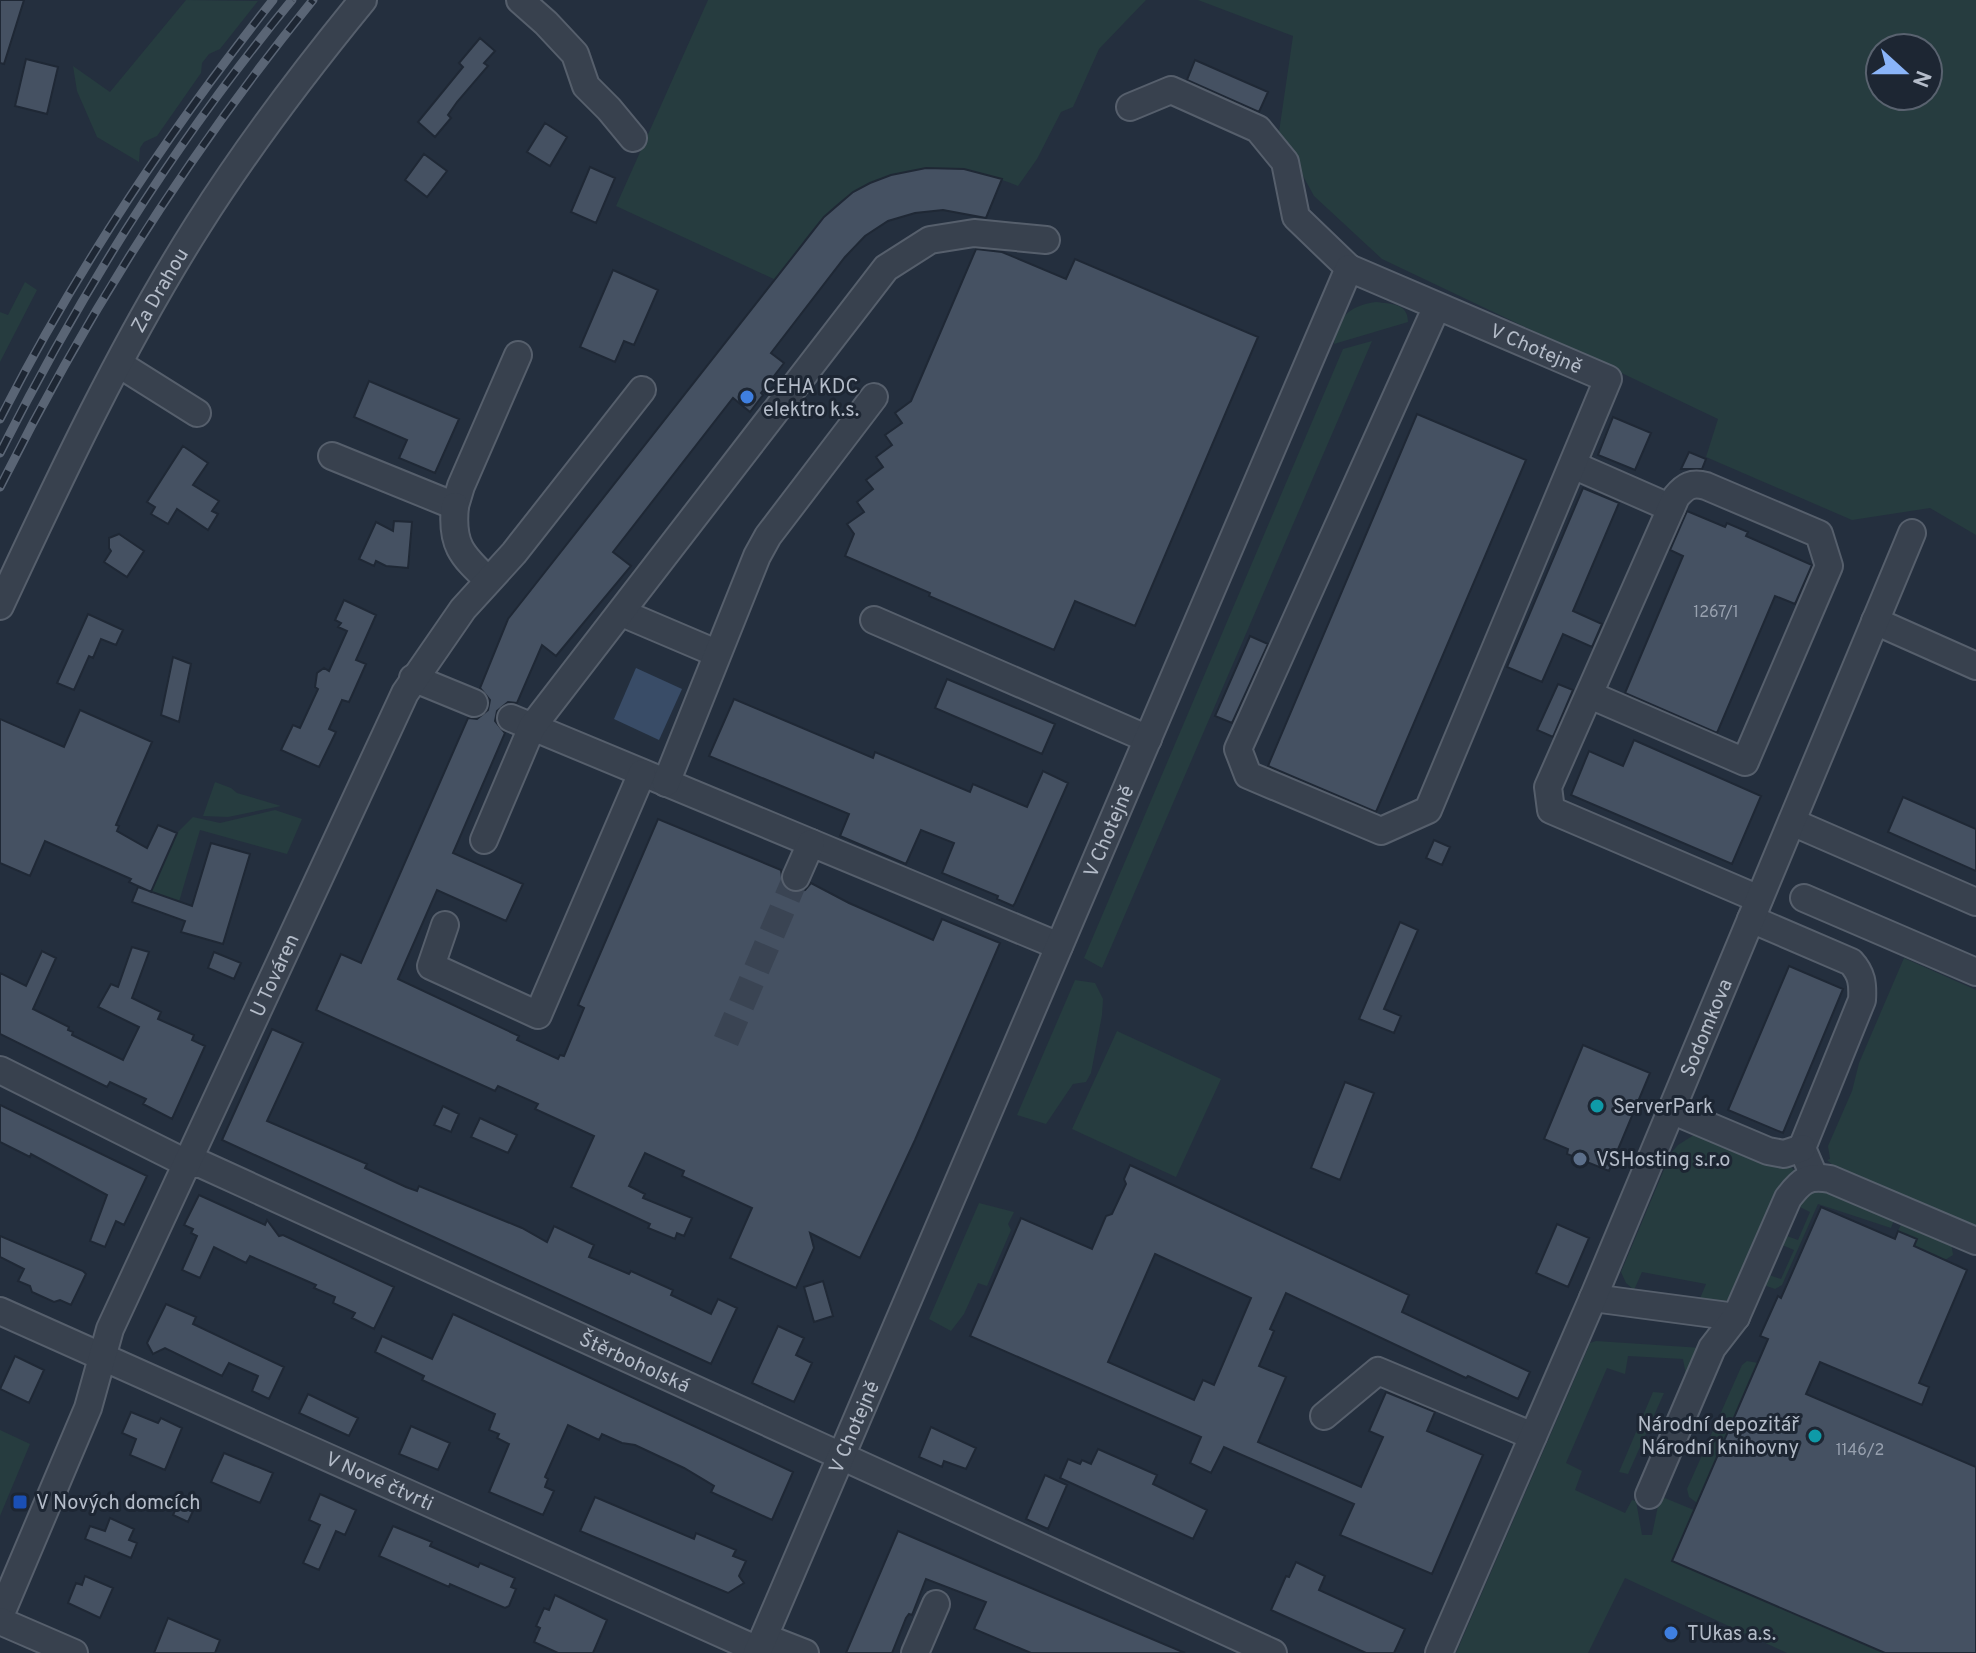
<svg xmlns="http://www.w3.org/2000/svg" width="1976" height="1653" font-family="Overpass,sans-serif">
<rect width="100%" height="100%" fill="#242f3e"/>
<path fill="#263c3f" fill-rule="evenodd" d="M186 0 258 1 220 49 209 54 202 63 201 73 157 136 144 142 140 148 139 162 97 137 77 91 73 66 110 92Z
M708 0H1146L1099 49 1073 107 1061 112 1037 159 1018 186C952 159 875 161 824 217 806 235 792 259 776 280L616 206Z
M1198 0H1976V535L1930 508 1852 520 1706 457 1718 419 1382 259 1314 196 1279 132 1293 36ZM1880 48H1928V96H1880Z
M25 282 37 290 0 362V312L8 315Z
M1376 302C1391 304 1408 303 1408 322L1334 344C1337 317 1349 306 1376 302Z
M1372 341 1102 968 1084 958 1343 349Z
M215 782 231 788 237 793 281 806 228 817 203 816Z
M275 810 302 819 287 854 200 830 179 902 148 890 177 833 193 817 220 823Z
M1904 958 1976 990V1229L1837 1169 1827 1160 1830 1159 1828 1146 1852 1091 1859 1063Z
M1075 980 1095 983 1103 999 1102 1015 1091 1073 1086 1082 1073 1084 1046 1124 1017 1115Z
M1117 1031 1221 1079 1176 1177 1072 1129Z
M1697 1133 1779 1166 1791 1167 1795 1171 1734 1294 1724 1303 1699 1301 1706 1284 1642 1272 1634 1290 1626 1283 1621 1272 1671 1153 1678 1145Z
M1819 1188 1895 1217 1891 1228 1818 1204 1782 1285 1775 1289 1761 1284 1766 1274 1781 1279 1794 1250 1780 1244 1784 1235 1798 1240 1810 1212 1798 1206 1806 1193Z
M979 1203 1014 1212 1008 1224 1011 1230 987 1286 978 1283 964 1314 951 1331 929 1319Z
M1903 1220 1951 1242 1953 1255 1945 1260 1914 1246 1916 1239 1898 1231Z
M1596 1341 1702 1348 1686 1375 1683 1359 1628 1356 1625 1374 1607 1368 1566 1463 1582 1471 1575 1490 1625 1513 1632 1500 1636 1501 1642 1535H1652L1660 1496 1694 1510 1672 1561 1885 1653H1787L1625 1578 1588 1653H1456L1588 1348 1590 1343Z
M1747 1361 1758 1363 1697 1503 1689 1497 1687 1489 1742 1365Z
M1653 1392 1664 1393 1628 1474 1619 1472Z
M0 1430 30 1444 0 1516Z"/>
<path fill="#394c67" d="M636 668 682 689 659 740 614 719Z"/>
<path fill="#455162" stroke="#1f2835" stroke-width="2" fill-rule="evenodd" d="M0 0H24L4 64 0 63Z
M480 38 495 51 484 63 488 66 457 102 448 115 451 118 435 137 418 122 463 67 459 63Z
M26 59 58 67 47 114 15 106Z
M1195 60 1268 92 1259 112 1187 80Z
M545 123 567 137 550 166 527 152Z
M424 154 447 171 427 197 405 180Z
M590 167 615 178 596 223 571 212Z
M926 168 964 169 1002 179 986 218 943 210 915 213 888 221 865 236 845 257 771 353 784 363 761 393 763 395 750 412 733 398 613 552 631 566 556 656 542 645 517 703 508 702 497 711 495 721 505 733 453 853 523 884 506 921 437 890 398 979 519 1036 517 1040 558 1059 560 1055 564 1056 584 1008 578 1005 658 819 781 870 783 886 790 892 805 890 811 883 849 903 933 940 942 919 1000 943 915 1140 860 1258 810 1233 814 1248 796 1288 730 1258 752 1208 682 1176 684 1171 645 1153 629 1186 645 1194 643 1198 692 1218 684 1236 677 1233 675 1239 648 1228 650 1224 571 1187 594 1136 535 1109 538 1104 498 1086 495 1091 316 1010 341 954 361 963 468 718 477 719 488 710 490 700 480 688 508 619 824 217 853 192 870 183 891 175Z
M976 249 1002 252 1066 279 1075 259 1258 337 1135 626 1075 601 1054 650 929 596 930 593 845 556 854 534 847 524 864 512 857 502 873 489 866 480 883 467 876 457 892 445 885 435 902 423 895 413 911 401Z
M613 270 658 290 634 345 624 341 615 362 580 347Z
M369 381 459 419 435 473 399 458 407 440 354 417Z
M1417 414 1526 460 1376 812 1268 766Z
M1613 417 1651 433 1635 470 1598 455Z
M183 446 208 463 193 485 219 501 212 511 218 514 208 530 177 509 168 524 151 514 155 507 147 502Z
M1689 452 1706 459 1702 469H1681Z
M1583 488 1619 503 1573 611 1602 624 1592 647 1563 634 1542 682 1507 667Z
M1687 511 1725 527 1727 523 1748 532 1746 536 1812 565 1795 604 1775 596 1717 733 1625 693 1683 556 1670 550Z
M394 521 412 522 408 568 386 566 376 561 374 566 359 559 376 522 393 531Z
M119 534 144 551 127 577 104 562 111 551 109 548V538Z
M344 600 376 615 356 660 366 664 349 702 342 700 329 729 336 732 319 767 281 750 293 725 300 728 318 689 315 687 317 673 324 668 329 671 347 631 338 627 341 623 335 620Z
M88 614 123 630 116 645 101 639 93 658 89 656 74 690 57 683Z
M1250 636 1268 644 1232 723 1215 716Z
M173 657 191 664 179 722 161 715Z
M947 679 1055 724 1042 754 935 708Z
M1558 684 1573 690 1553 737 1537 730Z
M734 699 873 758 875 752 970 792 973 784 1027 807 1043 771 1068 783 1015 903 1013 906 997 899 998 896 942 873 954 843 921 830 906 864 840 836 849 814 709 756Z
M80 710 152 742 116 825 119 826 117 831 147 848 158 825 177 833 151 892 129 882 131 879 45 841 30 876 0 863V719L64 747Z
M1634 740 1761 796 1732 864 1571 795 1589 751 1623 766Z
M1903 797 1976 829V871L1888 832Z
M1434 840 1450 847 1442 865 1426 858Z
M211 843 250 854 223 944 181 932 185 921 132 902 138 887 192 906Z
M1400 922 1418 930 1384 1009 1401 1016 1394 1033 1359 1019Z
M132 947 149 952 132 998 161 1012 158 1019 194 1035 192 1040 205 1046 172 1119 143 1104 146 1099 110 1082 107 1087 0 1034V973L26 986 42 951 56 958 33 1009 69 1027 68 1030 73 1032 72 1035 123 1060 139 1027 98 1007 111 984 118 987Z
M214 952 241 963 234 979 208 968Z
M1789 966 1843 989 1783 1133 1728 1110Z
M272 1029 303 1043 267 1121 367 1164 365 1168 406 1187 417 1191 419 1186 522 1228 547 1242 554 1226 594 1245 589 1257 629 1274 631 1271 673 1290 671 1295 711 1314 718 1299 737 1308 711 1364 222 1140Z
M1583 1045 1650 1073 1609 1171 1567 1154 1568 1149 1544 1139Z
M1345 1082 1374 1093 1340 1180 1311 1168Z
M0 1105 147 1176 124 1225 116 1221 105 1247 90 1241 107 1195 31 1154 30 1157 0 1142Z
M443 1106 459 1114 451 1132 434 1125Z
M480 1118 517 1135 508 1153 471 1137Z
M1130 1165 1409 1295 1402 1312 1530 1372 1518 1399 1468 1376 1466 1378 1286 1293 1270 1329 1274 1331 1259 1366 1286 1377 1258 1442 1361 1487 1383 1437 1369 1431 1386 1392 1435 1412 1427 1431 1483 1455 1432 1574 1340 1535 1354 1504 1224 1447 1211 1473 1190 1463 1201 1437 970 1336 1021 1218 1092 1249 1106 1216 1112 1214 1126 1184 1124 1179ZM1155 1254 1251 1298 1214 1385 1203 1380 1194 1400 1108 1362Z
M199 1195 265 1225 267 1220 279 1236 283 1235 394 1287 374 1329 352 1318 355 1313 333 1303 335 1297 314 1288 316 1285 250 1256 246 1263 214 1247 200 1278 182 1270 197 1236 191 1233 193 1229 184 1225Z
M1821 1207 1895 1239 1898 1231 1917 1239 1914 1246 1967 1270 1919 1383 1929 1387 1922 1405 1820 1362 1806 1394 1976 1467V1653H1885L1672 1561 1768 1339 1760 1336 1778 1296 1781 1298Z
M1557 1224 1589 1238 1568 1287 1536 1273Z
M0 1236 83 1271 86 1274 71 1305 60 1300 54 1302 32 1292 30 1286 18 1281 24 1269 0 1257Z
M823 1281 833 1316 814 1322 804 1287Z
M166 1304 196 1317 193 1324 284 1367 269 1399 252 1391 258 1376 229 1363 222 1376 165 1348 153 1354 147 1343Z
M453 1314 793 1472 772 1520 711 1492 714 1486 684 1468 635 1445 622 1443 602 1434 599 1440 568 1425 545 1477 548 1479 545 1487 554 1491 543 1515 489 1492 509 1444 497 1438 499 1434 489 1430 495 1414 422 1380 424 1376 375 1352 382 1336 432 1359Z
M778 1326 804 1338 796 1355 812 1363 794 1402 752 1383Z
M15 1356 44 1370 29 1403 0 1389Z
M308 1394 358 1418 349 1436 299 1413Z
M131 1412 158 1423 161 1418 182 1428 165 1470 130 1455 136 1439 122 1433Z
M411 1426 450 1443 438 1470 399 1454Z
M931 1427 976 1448 966 1469 944 1461 942 1467 919 1457Z
M1098 1449 1157 1475 1153 1484 1207 1510 1193 1539 1060 1478 1068 1459 1080 1464 1082 1460 1091 1464Z
M224 1453 273 1473 260 1503 211 1482Z
M1045 1475 1067 1485 1048 1529 1026 1519Z
M320 1494 356 1510 345 1535 336 1531 319 1570 303 1563 320 1525 309 1520Z
M182 1495 197 1502 188 1522 173 1515Z
M595 1497 694 1539 696 1533 736 1550 733 1556 746 1561 739 1576 744 1583 728 1593 580 1531Z
M110 1518 134 1529 129 1540 137 1543 131 1558 85 1539 90 1526 105 1531Z
M393 1526 432 1542 430 1546 478 1567 480 1563 515 1578 511 1587 516 1589 509 1606 505 1608 450 1584 449 1587 379 1556Z
M898 1531 998 1574 1185 1653H1031L974 1629 986 1602 926 1579 912 1615 909 1614 906 1618 892 1653H846Z
M1296 1562 1325 1576 1319 1590 1405 1629 1394 1653H1366L1271 1610 1286 1576 1289 1577Z
M85 1576 113 1588 100 1618 68 1603 76 1583 82 1585Z
M555 1595 607 1620 593 1653H558L534 1642 540 1628 536 1626 544 1608 549 1610Z
M168 1618 220 1640 215 1653H154Z"/>
<g fill="none" stroke-linecap="round" stroke-linejoin="round">
<path stroke="#3a4453" stroke-width="26" stroke-dasharray="26 13" stroke-linecap="butt" d="M726 1041 796 877"/>
<defs>
<g id="minor">
<path d="M520 0 546 23 575 54 586 86 609 109 633 138"/>
<path d="M1130 107 1171 90 1258 129 1285 162 1296 217 1349 268"/>
<path d="M119 364 197 413"/>
<path d="M332 456 455 506 461 486 518 355"/>
<path d="M1573 465 1671 508"/>
<path d="M455 506C451 544 461 555 488 580"/>
<path id="s1" d="M0 606C60 477 122 345 198 225 248 146 304 72 363 0"/>
<path d="M622 613 716 653"/>
<path d="M874 620 1148 739"/>
<path d="M1875 621 1976 666"/>
<path d="M413 678 474 703"/>
<path d="M1590 695 1745 762 1829 566 1819 534 1706 486C1692 482 1685 486 1676 497L1548 787 1551 810 1759 899"/>
<path d="M511 718 1059 946"/>
<path d="M666 783 757 556 768 536 874 397"/>
<path d="M1792 822 1976 902"/>
<path d="M484 840 532 727 886 268 930 240 974 233 1046 240"/>
<path d="M796 877 811 843"/>
<path d="M1804 898 1976 972"/>
<path d="M1751 919 1851 962C1862 974 1863 984 1862 1000L1802 1148 1814 1176"/>
<path d="M445 925 431 966 538 1015 642 773"/>
<path id="s2" d="M0 1070 188 1164H201L1273 1653"/>
<path d="M1671 1110 1768 1151 1784 1154 1802 1148"/>
<path d="M1593 1298 1736 1317"/>
<path id="s3" d="M0 1311 758 1650"/>
<path d="M1324 1416 1378 1371 1533 1436"/>
<path d="M1649 1495 1712 1348 1736 1317 1788 1198C1801 1181 1807 1175 1830 1179L1976 1241"/>
<path id="s4" d="M0 1616 88 1408 110 1329 405 693 463 609 514 553 642 390"/>
<path d="M0 1621 74 1653"/>
<path d="M764 1637 805 1653"/>
<path id="s5" d="M757 1653 1349 268 1608 379 1428 810 1381 831 1248 775 1238 749 1437 306"/>
<path d="M915 1653 936 1604"/>
<path id="s6" d="M1439 1653 1593 1298 1912 533"/>
</g>
</defs>
<use href="#minor" stroke="#565f6c" stroke-width="30"/>
<use href="#minor" stroke="#38414e" stroke-width="26"/>
<defs>
<path id="rail" d="M0 419C76 270 169 131 273 0
M0 453C81 292 177 139 292 0
M0 487C87 313 190 151 313 0"/>
</defs>
<use href="#rail" stroke="#5a6575" stroke-width="9"/>
<use href="#rail" stroke="#1d2633" stroke-width="6" stroke-dasharray="18" stroke-linecap="butt"/>
</g>
<g fill="#3f7fe0" stroke="#1d2633" stroke-width="3">
<circle cx="747" cy="397" r="8"/>
<circle cx="1671" cy="1633" r="8"/>
</g>
<g fill="#0f9aa8" stroke="#1d2633" stroke-width="3">
<circle cx="1597" cy="1106" r="8"/>
<circle cx="1815" cy="1436" r="8"/>
</g>
<circle fill="#5c6f8a" stroke="#1d2633" stroke-width="3" cx="1580" cy="1159" r="8"/>
<rect fill="#1a4fb4" stroke="#1d2633" stroke-width="3" x="12" y="1494" width="16" height="16" rx="4"/>
<g text-anchor="middle" stroke-width="6" stroke-linejoin="round" paint-order="stroke">
<g font-size="16" fill="#98a1af">
<text x="1716" y="617">1267/1</text>
<text x="1860" y="1455">1146/2</text>
</g>
<g font-size="20" fill="#b4bcc9" stroke="#1d2633">
<text dy="7" stroke="none"><textPath href="#s1" startOffset="354">Za Drahou</textPath></text>
<text dy="7" stroke="none"><textPath href="#s5" startOffset="1710">V Chotejně</textPath></text>
<text dy="7" stroke="none"><textPath href="#s5" startOffset="894">V Chotejně</textPath></text>
<text dy="7" stroke="none"><textPath href="#s4" startOffset="698">U Továren</textPath></text>
<text dy="7" stroke="none"><textPath href="#s6" startOffset="680">Sodomkova</textPath></text>
<text dy="7" stroke="none"><textPath href="#s2" startOffset="700">Štěrboholská</textPath></text>
<text dy="7" stroke="none"><textPath href="#s5" startOffset="246">V Chotejně</textPath></text>
<text dy="7" stroke="none"><textPath href="#s3" startOffset="416">V Nové čtvrti</textPath></text>
</g>
<g font-size="20" fill="#b4bcc9" stroke="#1d2633" text-anchor="start">
<text x="763" y="393">CEHA KDC<tspan x="763" dy="23">elektro k.s.</tspan></text>
<text x="1613" y="1113">ServerPark</text>
<text x="1596" y="1166">VSHosting s.r.o</text>
<text x="1799" y="1431" text-anchor="end">Národní depozitář<tspan x="1799" dy="23">Národní knihovny</tspan></text>
<text x="36" y="1509">V Nových domcích</text>
<text x="1687" y="1640">TUkas a.s.</text>
</g>
</g>
<g transform="translate(1904 72) rotate(111)"><circle r="38" fill="#1d2633" stroke="#59626f" stroke-width="2"/>
<path d="M0-6L14 30L0 20L-14 30Z" fill="#8ab4f8"/>
<text y="-12" font-size="22" font-weight="bold" text-anchor="middle" fill="#b4bcc9">N</text>
</g>
</svg>
